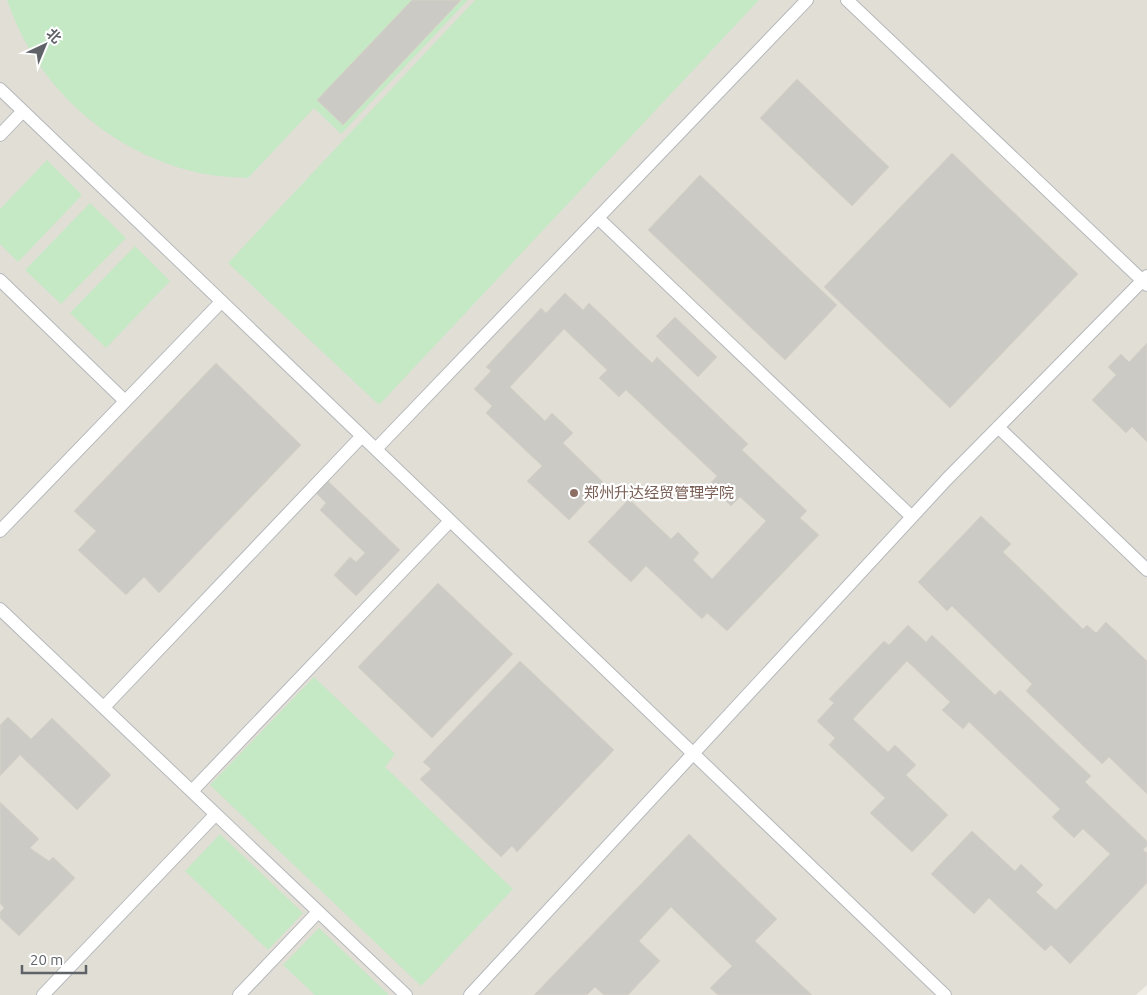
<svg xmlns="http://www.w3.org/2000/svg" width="1147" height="995" font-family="Ubuntu,'Noto Sans SC',sans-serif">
<rect width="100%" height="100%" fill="#f1efe8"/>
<path fill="#e1ded6" d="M0 0H1147V985L1136 995H0Z"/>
<path fill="#c5e8c5" d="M7 0H468L341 134 314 108 248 178C229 177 210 176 191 171 104 148 36 85 7 0Z
M475 0H759L379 405 228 263Z
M47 160 82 195 18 262 0 244V209Z
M90 203 126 238 61 304 25 270Z
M135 246 170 281 106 348 70 313Z
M314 677 395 754 385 767 513 889 421 986 210 785Z
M220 834 303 913 268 950 185 871Z
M319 928 389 995H315L283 965Z"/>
<path fill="#cccac5" stroke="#d6d1c6" d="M412 0H461L343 125 317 100Z
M797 79 889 167 852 206 760 118Z
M952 153 1078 274 950 408 824 287Z
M700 175 837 305 785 360 648 230Z
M565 293 583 310 589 303 652 363 657 357 748 444 742 450 807 511 800 518 819 535 727 631 707 613 702 619 646 566 631 582 588 542 629 499 671 539 678 532 699 553 693 560 712 579 766 521 740 497 731 506 709 485 717 476 626 390 619 397 599 378 607 370 564 329 510 387 545 421 552 413 573 433 563 443 604 483 569 520 527 481 542 466 486 413 492 406 474 389 491 371 486 367 541 308 546 313Z
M675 317 717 357 698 377 656 336Z
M1147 343V442L1132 427 1126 433 1092 400 1116 375 1108 367 1121 354 1129 362Z
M216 363 301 445 159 593 144 577 126 595 78 550 96 531 74 511Z
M328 481 400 550 356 596 334 575 350 557 356 562 365 553 320 510 326 503 316 493Z
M981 516 1011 544 1003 552 1083 629 1087 625 1096 633 1106 622 1147 661V794L1109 757 1102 764 1026 691 1032 684 952 606 947 611 918 582Z
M438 583 513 654 432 738 358 667Z
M908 625 926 642 932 635 995 695 1000 690 1091 776 1085 782 1147 841V846L1143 850 1147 853V883L1070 964 1051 945 1045 951 989 898 974 914 931 874 972 831 1015 871 1021 864 1043 885 1036 892 1056 910 1110 854 1083 829 1074 838 1052 817 1060 809 969 722 963 729 942 710 950 702 907 661 853 719 888 752 895 745 916 765 906 775 948 815 912 852 870 813 885 798 829 745 835 738 817 721 834 703 829 699 884 641 889 645Z
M520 661 614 750 517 852 512 846 501 857 420 779 431 769 423 762Z
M8 717 31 739 52 718 111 775 77 810 20 755 0 776V725Z
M0 802 39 839 30 848 49 861 53 857 75 878 19 936 0 918V912L4 908 0 903Z
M689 834 777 919 755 941 812 995H718L710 988 732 966 671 907 639 941 660 961 628 995H604L595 987 587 995H534Z"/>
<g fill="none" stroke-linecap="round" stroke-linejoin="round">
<defs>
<path id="service" d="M847 0 1147 285
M0 89 945 995
M0 135 23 111
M598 218 912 517
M0 280 125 401
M998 427 1147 570
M376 449 807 0
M0 531 221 302
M0 609 406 995
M104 707 362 436
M192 791 450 521
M43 995 216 814
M239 995 318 912
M470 995 947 479 1147 276"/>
</defs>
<use href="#service" stroke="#b5b8bc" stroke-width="14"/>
<use href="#service" stroke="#fff" stroke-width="12"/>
</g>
<circle fill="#8d6e63" stroke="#fff" stroke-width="2" cx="574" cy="493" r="5"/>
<g text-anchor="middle" stroke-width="4.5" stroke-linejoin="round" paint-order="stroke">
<g font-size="15" fill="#785e54" stroke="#fff" text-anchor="start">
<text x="584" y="498">郑州升达经贸管理学院</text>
</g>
</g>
<g transform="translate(45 45) rotate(44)" stroke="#ffffff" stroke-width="4" paint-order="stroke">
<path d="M0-4L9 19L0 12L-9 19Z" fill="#5f6368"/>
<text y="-8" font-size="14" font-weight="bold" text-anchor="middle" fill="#5f6368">北</text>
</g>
<path d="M22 965v8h64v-8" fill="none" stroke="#5f6368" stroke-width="2.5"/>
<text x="30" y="965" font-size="15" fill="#5f6368" stroke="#ffffff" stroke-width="4" paint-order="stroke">20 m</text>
</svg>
